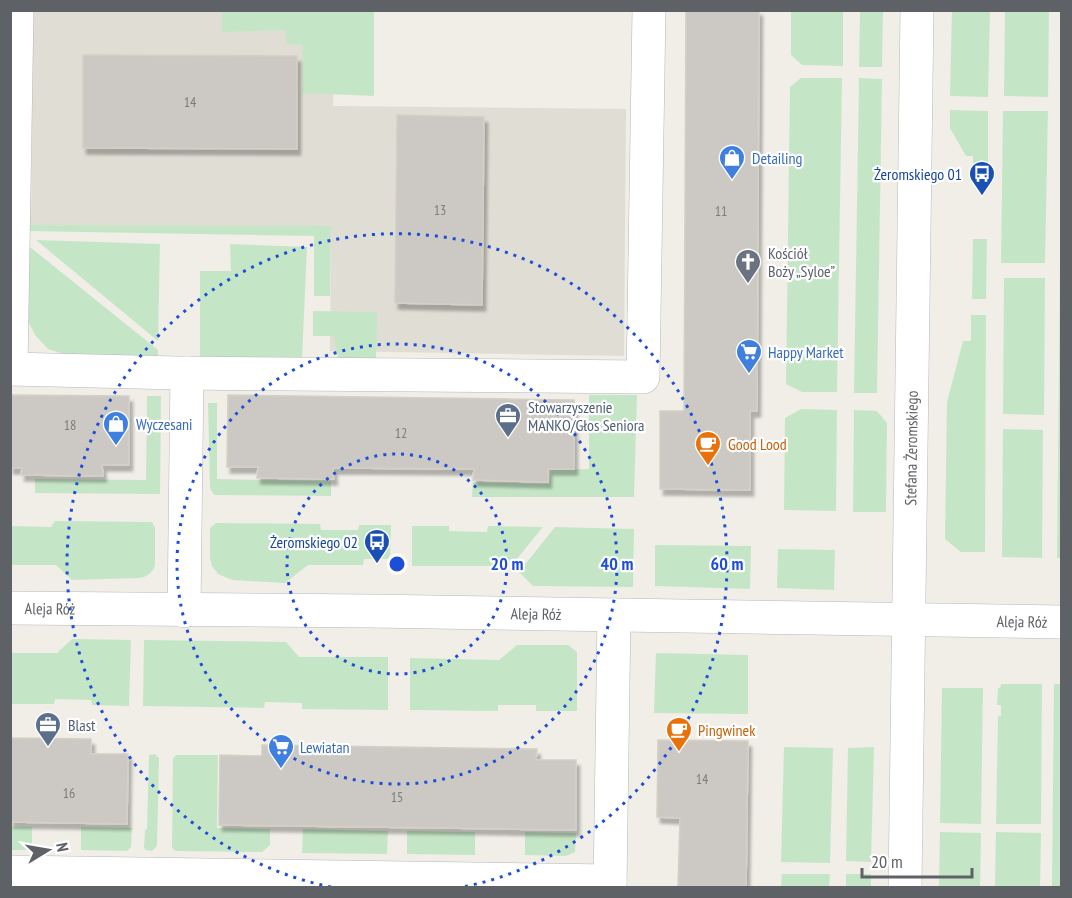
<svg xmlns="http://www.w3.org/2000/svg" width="1072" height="898" font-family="'PT Sans Narrow',sans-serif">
<defs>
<filter id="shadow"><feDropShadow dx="3.5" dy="6" stdDeviation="1.5" flood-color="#0004"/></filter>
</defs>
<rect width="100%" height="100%" fill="#f0eee7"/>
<path fill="#e0ddd5" d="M33 11H334L333 106 626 109 624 356 330 351 331 227 31 225Z"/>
<path fill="#c5e6c6" d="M222 11H374V96L302 93 303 45 287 44 285 30 222 32Z
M791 11H843V66L802 65 791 55Z
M860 11H883L882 67H859Z
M952 11H990L988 97 950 96Z
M1005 11H1049L1048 97 1004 96Z
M801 78H842L837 392H802L786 384 790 87Z
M859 78 882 79 877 393H854Z
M950 110 988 111V175L973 174V156H966L950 128Z
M1003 111H1048L1045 263H1001Z
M26 148H31V225L331 226 330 296H314V236L25 231Z
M1061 161 1062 558H1057Z
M973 239H987L986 299H972Z
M36 240 160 244 158 341Z
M25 243 158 350V358L67 355 48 349 35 335 26 317Z
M230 244 307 247 302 358 200 357V271H231Z
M1004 278H1045L1044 415 1003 414Z
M313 311 377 312 376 358 338 359 334 336H313Z
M971 315H986L985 552H961L945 539 947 402 963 341H971Z
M589 395H637L634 497H472L473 482 549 484 551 470 589 469Z
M147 396H161L160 494 35 493V479L146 480Z
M208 403H217V479L331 481V496L214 495 210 488Z
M801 409 837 410 836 511 784 510 785 418Z
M854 410 877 411 887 423 886 512H853Z
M1003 429 1043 430 1042 558 1002 557Z
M55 521 152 522 155 528V566C152 573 147 577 139 578L72 580 56 565H11V526L51 527Z
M216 523 320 524 321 530H358L359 525H391L390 559H364L363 565H308L285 583 232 580 218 574 212 566 210 558V528Z
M412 526H449V531L487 532 488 526 543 527 511 566H412Z
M555 527 634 529 633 587 533 586 519 572Z
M655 545 751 546 750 589 655 586Z
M778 549 835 550 834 590 777 588Z
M72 639 131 640 129 706 92 705 91 700 55 699 54 704H11V653H57Z
M144 640 286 642 299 657H388V710L302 709V703L265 702 264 708 143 706Z
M517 645H568L577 652V711H536V705H498V711L410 710V658L499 660Z
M656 653 748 655V714L654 713Z
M1001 684H1042L1041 824H996L998 716H1001V705H997L998 688H1000Z
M1054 684H1062L1061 888 1052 887Z
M942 688H983L981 824 940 823Z
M784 747 833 748 830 863 781 862Z
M874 747 871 862 846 861 848 748Z
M155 754 159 758 157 846 152 851 146 850 144 848 145 830 147 829 149 755Z
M177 755H218L217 828 270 829V845L262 852 176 851 172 848 173 758Z
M11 827H32V850H11Z
M81 827 132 828 131 847 127 851 81 850Z
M303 829 388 831 387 854 302 853Z
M407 831 475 832V855L407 854Z
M525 832 576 833 575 852 566 856 525 855Z
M940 832 981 833 980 887H939Z
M996 832 1041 833 1040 887H995Z
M782 874H830L829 887H781Z
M846 874H871V887H846Z"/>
<path fill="#ccc9c4" stroke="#d5d0c5" stroke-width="1.5" filter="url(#shadow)" d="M686 10H759L757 411H750V490L660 489V411H684Z
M83 55 297 56V149L83 148Z
M397 115 484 117 482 305 395 303Z
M10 395 129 396V465H102L103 476 21 475 22 468H10Z
M228 395 574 400V469H548V482L473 480 474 469 333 468 334 479 257 478 258 467H227Z
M10 738 91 739V754H128L127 824 10 822Z
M658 740 748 741 746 888H678L680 818 657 817Z
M262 745 537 749 536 760H576V830L219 825 220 755 262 756Z"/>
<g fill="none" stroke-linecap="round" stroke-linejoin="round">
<defs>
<g id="street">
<path d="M10 369 177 373 643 377 649 10"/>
<path d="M11 369 17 10"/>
<path id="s1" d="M10 608 370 611 1062 622"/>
<path d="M184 611 187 373"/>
<path d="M10 872 610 881"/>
<path d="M610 888 614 615"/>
</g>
<g id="secondary">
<path id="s2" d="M905 888 917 10"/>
</g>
</defs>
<use href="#street" stroke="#b4b7bb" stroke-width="34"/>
<use href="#secondary" stroke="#b5b9be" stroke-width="34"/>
<use href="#street" stroke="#fff" stroke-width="33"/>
<use href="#secondary" stroke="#fff" stroke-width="33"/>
</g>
<g fill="none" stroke="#1d4ed8" stroke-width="3" stroke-dasharray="3 6">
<circle cx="397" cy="564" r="110"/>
<circle cx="397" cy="564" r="220"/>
<path d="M331 887A330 330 0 1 1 463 887"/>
</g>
<defs>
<symbol id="shop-pin" viewBox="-11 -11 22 30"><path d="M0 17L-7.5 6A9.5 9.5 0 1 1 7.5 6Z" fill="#3f7fe0" stroke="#fff"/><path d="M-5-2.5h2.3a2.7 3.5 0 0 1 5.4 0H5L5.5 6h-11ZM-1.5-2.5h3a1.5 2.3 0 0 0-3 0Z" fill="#fff"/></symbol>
<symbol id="bus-pin" viewBox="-11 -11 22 30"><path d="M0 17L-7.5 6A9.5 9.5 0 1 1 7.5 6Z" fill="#1a4fb4" stroke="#fff"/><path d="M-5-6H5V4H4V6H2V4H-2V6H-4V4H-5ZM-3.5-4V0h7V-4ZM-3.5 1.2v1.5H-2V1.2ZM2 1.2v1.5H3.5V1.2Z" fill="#fff"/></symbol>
<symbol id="church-pin" viewBox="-11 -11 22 30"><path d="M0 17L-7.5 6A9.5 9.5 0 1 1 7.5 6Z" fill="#6b7280" stroke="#fff"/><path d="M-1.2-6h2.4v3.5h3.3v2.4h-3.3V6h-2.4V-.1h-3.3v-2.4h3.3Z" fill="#fff"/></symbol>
<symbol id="supermarket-pin" viewBox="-11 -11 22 30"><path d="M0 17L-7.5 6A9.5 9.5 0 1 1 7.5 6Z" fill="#3f7fe0" stroke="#fff"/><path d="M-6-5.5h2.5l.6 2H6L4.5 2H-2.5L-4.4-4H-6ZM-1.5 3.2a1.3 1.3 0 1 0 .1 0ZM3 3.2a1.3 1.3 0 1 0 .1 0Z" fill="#fff"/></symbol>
<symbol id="office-pin" viewBox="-11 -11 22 30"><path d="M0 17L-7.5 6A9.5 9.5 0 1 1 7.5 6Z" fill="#5c6f8a" stroke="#fff"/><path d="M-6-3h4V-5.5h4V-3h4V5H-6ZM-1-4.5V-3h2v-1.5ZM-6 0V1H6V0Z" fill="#fff"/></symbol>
<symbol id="cafe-pin" viewBox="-11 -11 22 30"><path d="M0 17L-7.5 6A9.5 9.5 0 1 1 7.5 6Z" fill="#e8710a" stroke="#fff"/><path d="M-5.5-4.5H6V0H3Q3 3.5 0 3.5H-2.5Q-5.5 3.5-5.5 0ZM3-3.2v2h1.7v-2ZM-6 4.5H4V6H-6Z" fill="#fff"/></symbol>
</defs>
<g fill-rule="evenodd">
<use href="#shop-pin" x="717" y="143" width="30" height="40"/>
<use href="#bus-pin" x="967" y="159" width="30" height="40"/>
<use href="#church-pin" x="733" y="247" width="30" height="40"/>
<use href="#supermarket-pin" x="734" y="337" width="30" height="40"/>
<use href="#office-pin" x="493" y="401" width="30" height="40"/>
<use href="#shop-pin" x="101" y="409" width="30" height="40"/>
<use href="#cafe-pin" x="693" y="429" width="30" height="40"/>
<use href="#bus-pin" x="362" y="527" width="30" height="40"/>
<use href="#office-pin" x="33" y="710" width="30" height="40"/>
<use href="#cafe-pin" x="664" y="715" width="30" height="40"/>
<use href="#supermarket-pin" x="266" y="732" width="30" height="40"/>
</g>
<g text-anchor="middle" stroke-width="4.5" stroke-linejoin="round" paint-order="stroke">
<g font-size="14" fill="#7a7c7e">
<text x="190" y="107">14</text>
<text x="440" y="215">13</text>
<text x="721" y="216">11</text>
<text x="70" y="430">18</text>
<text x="401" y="438">12</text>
<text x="702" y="784">14</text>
<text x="69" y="798">16</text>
<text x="397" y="802">15</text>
</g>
<g font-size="16" fill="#366cbe" stroke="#fff" text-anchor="start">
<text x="752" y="164">Detailing</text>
<text x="768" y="358">Happy Market</text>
<text x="136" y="430">Wyczesani</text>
<text x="300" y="753">Lewiatan</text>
</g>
<g font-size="16" fill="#164399" stroke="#fff" text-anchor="end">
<text x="962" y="180">Żeromskiego 01</text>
<text x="358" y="548">Żeromskiego 02</text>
</g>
<g font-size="16" fill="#5b616d" stroke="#fff" text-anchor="start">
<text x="768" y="259">Kościół<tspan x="768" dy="18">Boży „Syloe”</tspan></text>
</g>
<g font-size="16" fill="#4e5e75" stroke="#fff" text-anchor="start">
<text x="528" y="413">Stowarzyszenie<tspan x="528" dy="18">MANKO/Głos Seniora</tspan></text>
<text x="68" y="731">Blast</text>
</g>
<g font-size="16" fill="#c56008" stroke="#fff" text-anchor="start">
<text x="728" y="450">Good Lood</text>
<text x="698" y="736">Pingwinek</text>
</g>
<g font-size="16" fill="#5e6267" stroke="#fff">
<text dy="6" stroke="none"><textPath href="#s2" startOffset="440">Stefana Żeromskiego</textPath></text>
<text dy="6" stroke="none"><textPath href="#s1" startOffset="40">Aleja Róż</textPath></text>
<text dy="6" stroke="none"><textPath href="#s1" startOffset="526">Aleja Róż</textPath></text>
<text dy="6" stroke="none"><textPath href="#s1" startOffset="1012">Aleja Róż</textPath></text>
</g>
</g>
<circle cx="397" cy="564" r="9" fill="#1d4ed8" stroke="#fff" stroke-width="3"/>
<g font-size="18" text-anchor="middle" font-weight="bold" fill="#1d4ed8" stroke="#fff" stroke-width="4.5" stroke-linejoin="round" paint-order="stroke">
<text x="507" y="570">20 m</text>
<text x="617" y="570">40 m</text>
<text x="727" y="570">60 m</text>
</g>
<rect width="1072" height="898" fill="none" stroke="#5e6267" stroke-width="24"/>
<g transform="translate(48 850) rotate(79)" stroke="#ffffff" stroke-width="4.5" paint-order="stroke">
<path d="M0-4.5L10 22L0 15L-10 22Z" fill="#5e6267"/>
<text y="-9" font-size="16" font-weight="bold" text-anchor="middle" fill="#5e6267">N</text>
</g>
<path d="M862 868v9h110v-9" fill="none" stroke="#5e6267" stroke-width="3"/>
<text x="871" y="868" font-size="18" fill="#5e6267" stroke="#ffffff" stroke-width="4.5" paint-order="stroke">20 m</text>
</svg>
